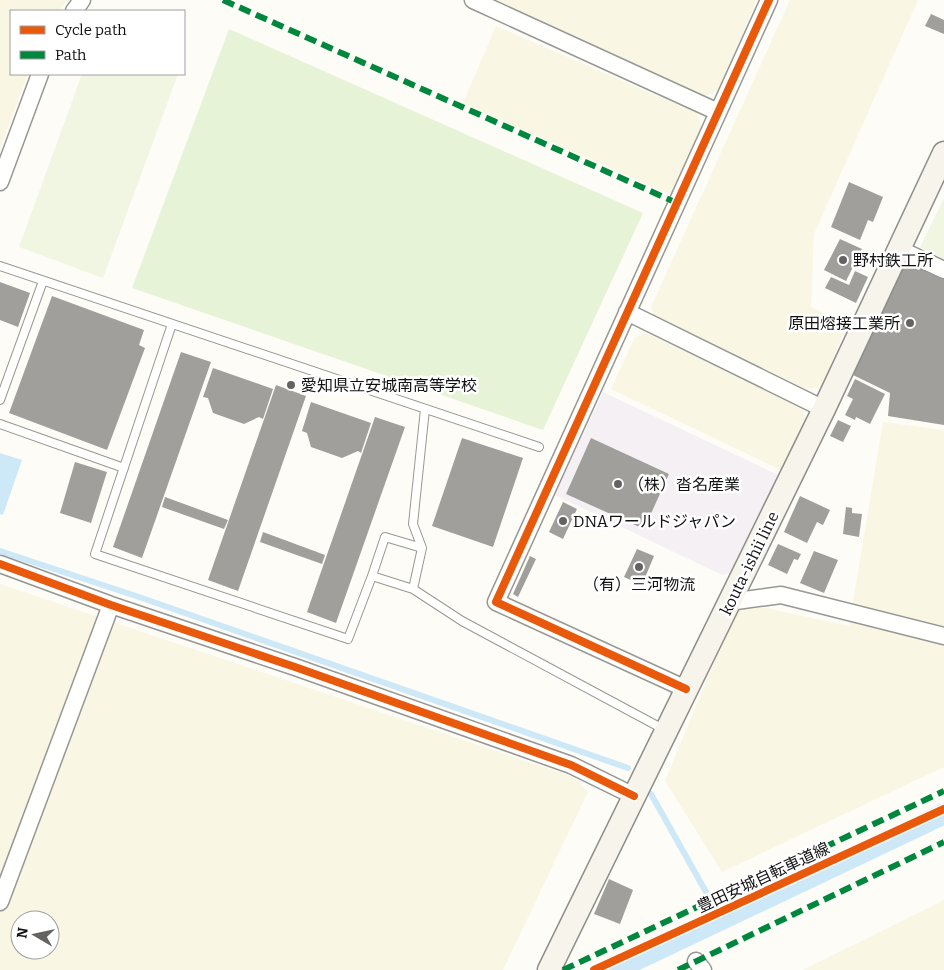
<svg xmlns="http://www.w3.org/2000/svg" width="944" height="970" font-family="Bitter,'Noto Sans JP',serif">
<rect width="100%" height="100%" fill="#fdfcf7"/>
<path fill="#f5f0f3" d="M603 392 778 475 730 573 722 575 555 495Z"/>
<path fill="#f9f7e4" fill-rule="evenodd" d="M0 0H67L59 11H11V74H28L0 149Z
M491 0H757L718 91 704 96Z
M790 0H918L814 234 811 307 847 324 822 387 806 389 654 317 651 307Z
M496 26 697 113 702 128 671 195 463 103Z
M646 333 802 407 807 421 783 471 611 389 635 337Z
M883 422 944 430V767L722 872 665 781 739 602 849 626Z
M0 584 574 777 588 792 503 970H0ZM20 920H50V950H20Z
M944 900V970H803Z"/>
<path fill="#e7f3d7" d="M229 29 643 213 543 430 132 288Z"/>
<path fill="#f0f6e1" d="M82 74H178L103 278 19 247Z
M944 198V259L920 247Z"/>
<path fill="#cde8f7" d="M0 453 22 460 3 515 0 514Z"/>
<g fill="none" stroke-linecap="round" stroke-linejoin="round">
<path stroke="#cde8f7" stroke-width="6" d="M0 551 139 597 628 768
M651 794 706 892"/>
<path stroke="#cde8f7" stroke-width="21" d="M615 970 944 814"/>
</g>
<path fill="#a19f9c" d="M931 14 944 20V34L925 26Z
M849 182 883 197 873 222 868 220 860 240 831 227Z
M840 239 862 249 846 281 824 270Z
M909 255 944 272V425L888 416 890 393 853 375Z
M855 271 868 277 856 303 825 288 831 277 849 285Z
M0 282 30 293 18 327 0 320Z
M52 296 144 330 139 345 145 348 107 450 9 413Z
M181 352 211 362 142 558 113 547Z
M213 368 273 389 263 419 259 417 244 424 213 413 208 398 203 397Z
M855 379 885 394 870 424 856 417 855 420 845 415 853 399 847 396Z
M276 385 306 396 238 591 208 580Z
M311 402 371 423 361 453 358 451 342 458 311 447 307 433 302 431Z
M375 417 405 427 336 623 307 612Z
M838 420 851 426 843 442 830 436Z
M462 438 523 458 493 547 432 526Z
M591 438 669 474 644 529 566 494Z
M75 462 107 472 91 523 60 513Z
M800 496 830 510 823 525 817 522 807 543 784 532Z
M165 497 228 520 224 529 162 507Z
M563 502 577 509 563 539 549 532Z
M846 507 852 508V513L862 514 859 537 843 534Z
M263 532 325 555 322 564 260 542Z
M778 544 801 554 798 560 794 559 787 574 768 565Z
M637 549 654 556 642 585 624 577Z
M814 551 838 560 824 593 800 583Z
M530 556 536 559 518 597 513 594Z
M609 879 633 890 620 924 594 914Z"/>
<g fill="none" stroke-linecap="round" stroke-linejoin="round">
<defs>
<path id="lane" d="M0 266 539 447
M172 324 95 554 348 639 372 576
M0 400 43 281
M425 409 413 524 422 548 413 589 462 621 665 730
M0 424 124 468
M413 589 372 576 385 537 422 548"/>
<path id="street" d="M473 0 718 112
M74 11 82 0
M0 182 40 74
M899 249 944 270
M627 312 824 409
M0 564 111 605 295 667 571 765 634 796
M729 602 781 595 944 636
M686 689 496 602 769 0
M0 902 111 605
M696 961 703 970"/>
<path id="secondary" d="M549 970 824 409 944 153"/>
</defs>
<use href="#lane" stroke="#979795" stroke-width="10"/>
<use href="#street" stroke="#979795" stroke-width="19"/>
<use href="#secondary" stroke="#8e8d8b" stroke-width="25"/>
<use href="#lane" stroke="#fffffe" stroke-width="8"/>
<use href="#street" stroke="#fffffe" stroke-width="16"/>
<use href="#secondary" stroke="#f6f4eb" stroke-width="22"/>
<path stroke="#00873e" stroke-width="6" stroke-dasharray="12 6" stroke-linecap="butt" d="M223 0 677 203
M563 970 944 791
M678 970 944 842"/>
<defs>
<path id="cycleway" d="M0 564 111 605 295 667 571 765 634 796
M686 689 496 602 769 0
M594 970 944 809"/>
</defs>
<use href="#cycleway" stroke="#fff" stroke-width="11"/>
<use href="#cycleway" stroke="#e8590c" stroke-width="8"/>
</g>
<g fill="#646362" stroke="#fff" stroke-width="2">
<circle cx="843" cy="260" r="5"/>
<circle cx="910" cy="323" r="5"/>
<circle cx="291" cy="385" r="5"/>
<circle cx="618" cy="484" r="5"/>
<circle cx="563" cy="521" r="5"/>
<circle cx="639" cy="567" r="5"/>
</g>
<g text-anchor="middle" stroke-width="5" stroke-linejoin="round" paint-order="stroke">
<g font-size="16" fill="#111" stroke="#fff" text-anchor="start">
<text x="853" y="266">野村鉄工所</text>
<text x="900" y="329" text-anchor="end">原田熔接工業所</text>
<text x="301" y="391">愛知県立安城南高等学校</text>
<text x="628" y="490">（株）沓名産業</text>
<text x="573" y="527">DNAワールドジャパン</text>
<text x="639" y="590" text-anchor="middle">（有）三河物流</text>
</g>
<g font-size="16" fill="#111" stroke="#fff">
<text transform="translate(749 563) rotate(-64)" y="6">kouta-ishii line</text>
<text transform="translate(763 877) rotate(-25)" y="6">豊田安城自転車道線</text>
</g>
</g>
<rect x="10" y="10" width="175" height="65" fill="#ffffff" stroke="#a0a0a0"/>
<rect x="20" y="26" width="25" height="8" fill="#e8590c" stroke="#a0a0a0"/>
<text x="55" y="35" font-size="15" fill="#111111">Cycle path</text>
<rect x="20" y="51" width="25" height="8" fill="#00873e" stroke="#a0a0a0"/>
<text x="55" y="60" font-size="15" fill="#111111">Path</text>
<g transform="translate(35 935) rotate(279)"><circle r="24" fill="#ffffff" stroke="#a0a0a0"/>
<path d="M0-4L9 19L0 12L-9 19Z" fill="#646362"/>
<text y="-8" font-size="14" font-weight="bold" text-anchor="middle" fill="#111111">N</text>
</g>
</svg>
